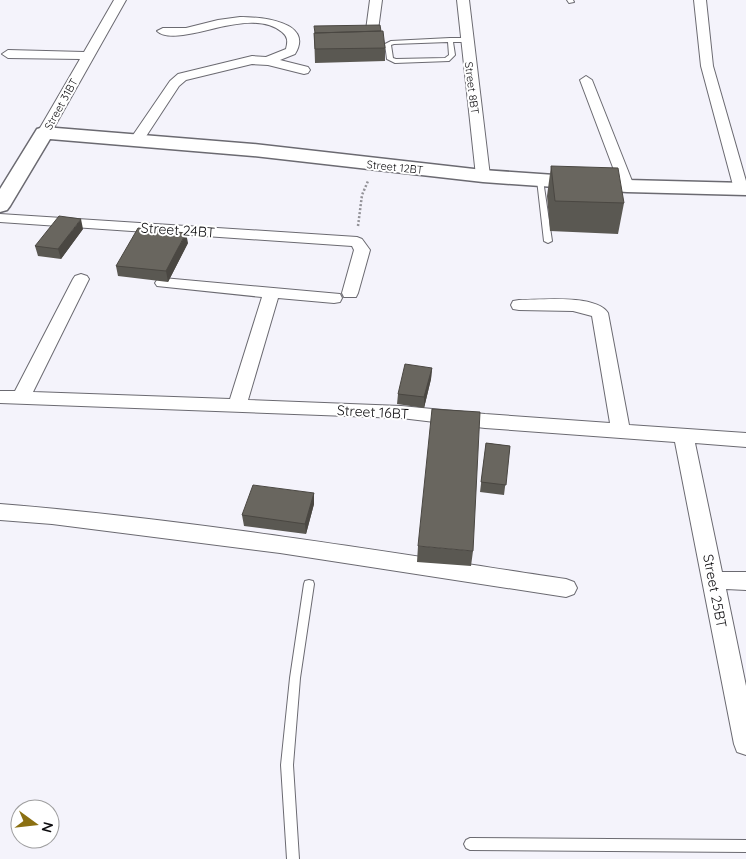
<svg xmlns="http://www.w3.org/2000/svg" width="746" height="859" font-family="Quicksand,sans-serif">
<rect width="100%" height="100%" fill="#f4f3fb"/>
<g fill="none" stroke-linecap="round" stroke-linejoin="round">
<defs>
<path id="lane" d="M567 0H573L574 2 569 3Z
M450 38H466L469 40 466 42H453L455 55 449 61 395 63 387 59 385 44 391 41ZM448 42 449 55 445 58 396 59 393 58 391 45 394 44Z
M540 178 543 180 552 241 548 243 544 241 537 180Z
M309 580 313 581 314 584 300 678 293 765 299 859H287L281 765 290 678 304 584 305 581Z
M470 838 746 840V852L470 850 466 848 464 844 466 840Z"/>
<path id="street" d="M114 0H126L51 133 44 137 39 136 37 133 80 59 8 58 2 54 8 50 84 52Z
M370 0H382L378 30 372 33 366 30Z
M457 0H469L490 176 488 179H478L476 176Z
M694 0H706L713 66 746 181V192H736L734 189 701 66Z
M240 17C259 17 315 21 295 54L280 60 308 67 310 70 308 73 304 74 268 65 252 64 186 80 179 86 141 144H131L129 141 170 81 178 74 252 56 266 57 286 49C288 41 288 37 282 32 256 11 211 32 183 35 175 36 163 37 157 31L163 28H186L218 20Z
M586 76 592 80 634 186 632 189H622L620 186 580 80Z
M0 214 357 237 362 239 370 250 358 293 356 297H344L342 293 354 250 352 246 0 222Z
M81 274 87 276 89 279 33 392 230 399 262 297 157 286 155 283 157 280 163 278 340 294 342 298 340 302 334 303 278 298 248 400 401 406 485 414 610 423 592 316 573 311 519 310 513 309 511 305 513 301 519 300C540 300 596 294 608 313L629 425 746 433V447L695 443 722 572H746V590L726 589 746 686V755L737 752 734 744 675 442 485 428 401 418 0 403V391H15L73 279 75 276Z
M0 504C188 519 379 551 566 579L574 582 577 588 574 594 566 597 280 553 52 524 0 520Z"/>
<path id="secondary" d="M44 127 253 144 483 170 627 180 746 183V195L627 192 483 182 253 156 50 139 10 206 7 210 0 212V189L37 129Z"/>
</defs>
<use href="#lane" stroke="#6b6a71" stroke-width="2"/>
<use href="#street" stroke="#6b6a71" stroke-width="2"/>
<use href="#secondary" stroke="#6b6a71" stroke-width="3"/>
<path stroke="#939298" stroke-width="2.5" stroke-dasharray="2 2" stroke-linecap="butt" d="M358 226 362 195 368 181"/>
<use href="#lane" fill="#fff" fill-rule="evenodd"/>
<use href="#street" fill="#fff" fill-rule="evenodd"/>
<use href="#secondary" fill="#fff" fill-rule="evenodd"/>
</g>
<path fill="#5a5852" d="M314 33 385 48V61L315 63Z
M551 166 624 203 618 234 550 231 547 196Z
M83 229 61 259 38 256 35 246Z
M188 243 168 282 118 276 116 266Z
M432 368 431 379 424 408 397 404 398 394Z
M486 443 510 446 504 495 480 492Z
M314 493V504L306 534 244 526 242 515Z
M418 546 473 551 471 566 417 562Z"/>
<path fill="#4a4742" d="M81 219 83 229 61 259 58 249Z
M186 233 188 243 168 282 166 271Z
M432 368 431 379 424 408V397Z
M314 493V504L306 534 305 524Z"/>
<path fill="#69665f" stroke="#4a4742" d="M380 25 381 31 315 33 314 26Z
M383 31 385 48 315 49 314 33Z
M551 166 618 168 624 203 555 201Z
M59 216 81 219 58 249 35 246Z
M138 228 186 233 166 271 116 266Z
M405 364 432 368 424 397 398 394Z
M432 409 480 412 473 551 418 546Z
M486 443 510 446 506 485 481 482Z
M253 485 314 493 305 524 242 515Z"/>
<g text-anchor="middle" stroke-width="4" stroke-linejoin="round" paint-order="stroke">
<g font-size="11" fill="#0d0c0f" stroke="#fff">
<text transform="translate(472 88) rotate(83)" y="4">Street 8BT</text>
<text transform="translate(61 104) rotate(-61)" y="4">Street 31BT</text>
<text transform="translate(395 167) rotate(6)" y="4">Street 12BT</text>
</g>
<g font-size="14" fill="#0d0c0f" stroke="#fff">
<text transform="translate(178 230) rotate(4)" y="5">Street 24BT</text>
<text transform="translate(373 412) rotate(3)" y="5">Street 16BT</text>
<text transform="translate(715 591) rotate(79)" y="5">Street 25BT</text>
</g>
</g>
<g transform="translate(35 824) rotate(105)"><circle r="24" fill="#ffffff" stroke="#9e9e9f"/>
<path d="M0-4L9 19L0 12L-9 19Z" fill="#8b7012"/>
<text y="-8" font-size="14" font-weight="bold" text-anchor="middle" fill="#0d0c0f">N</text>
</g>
</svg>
